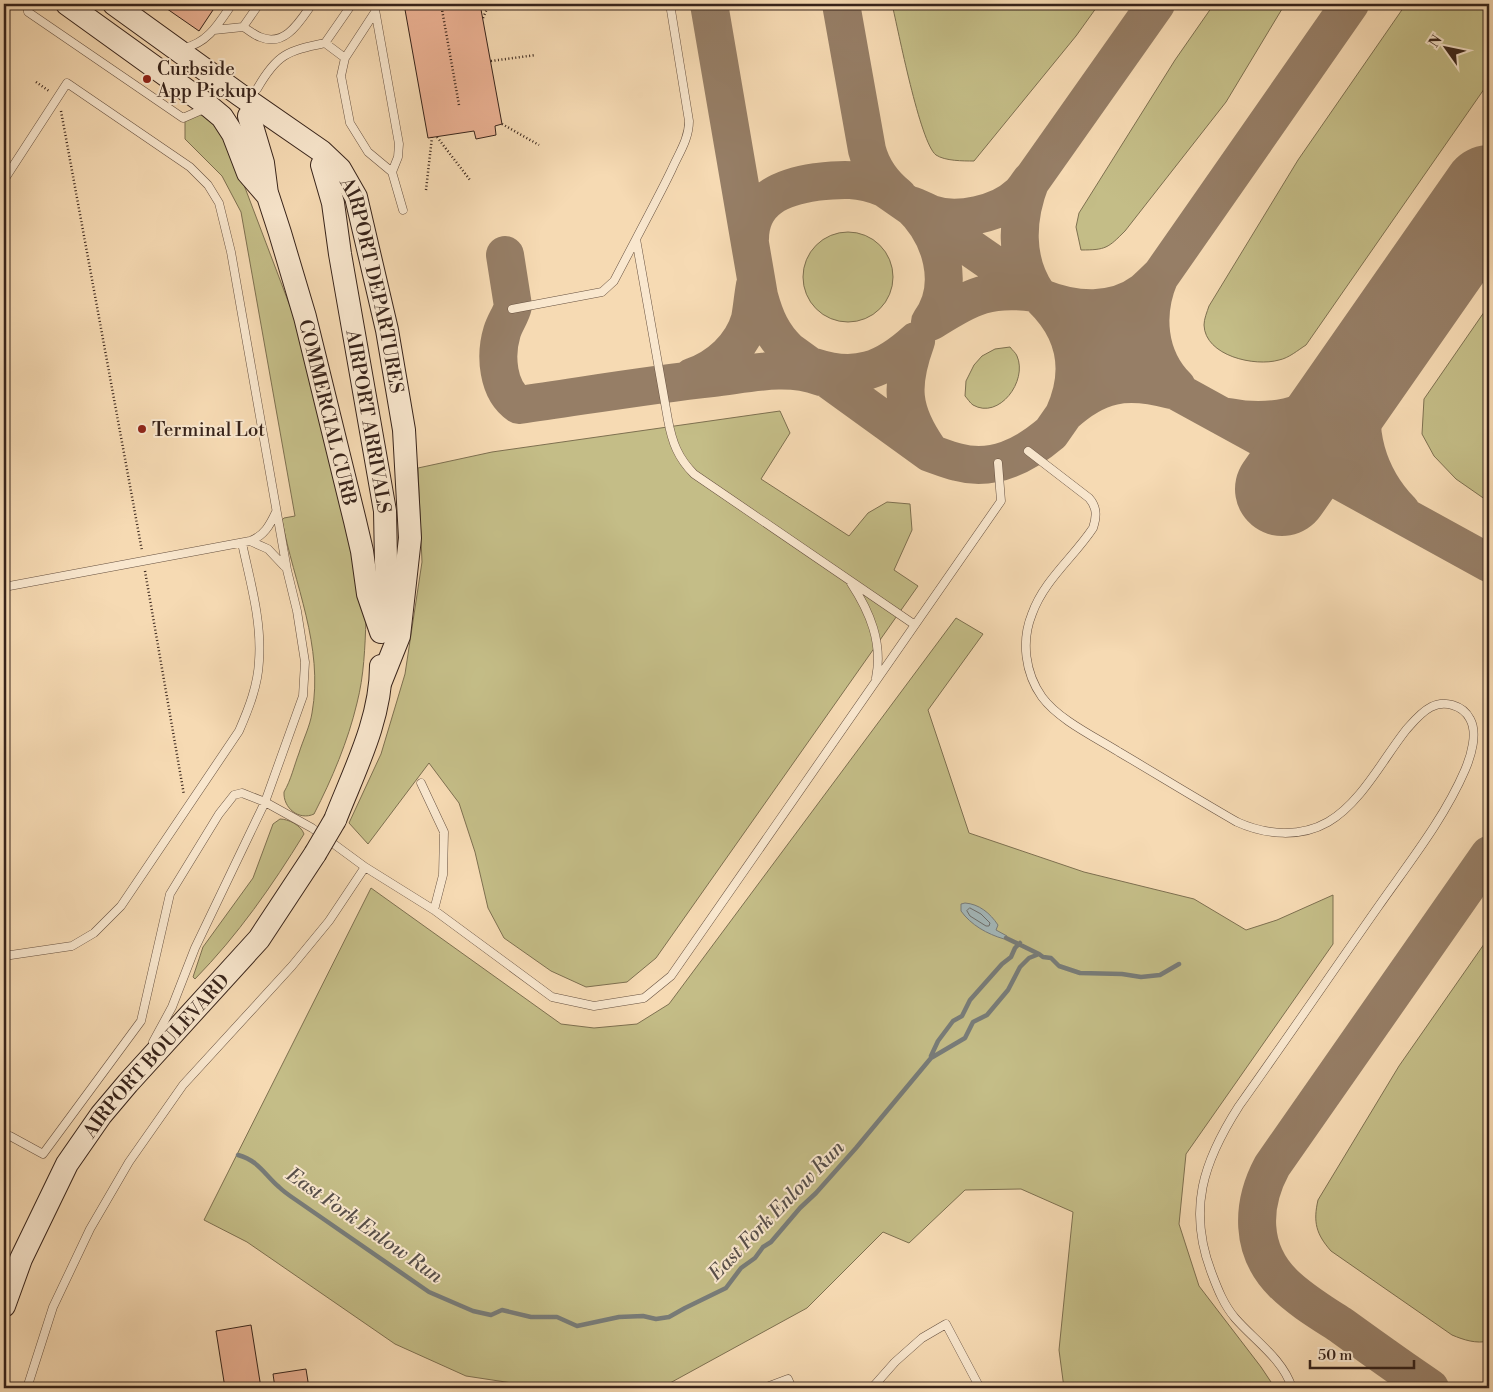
<svg xmlns="http://www.w3.org/2000/svg" width="1493" height="1392" font-family="'Libre Bodoni',serif">
<rect width="100%" height="100%" fill="#f6dab3"/>
<filter id="stains"><feTurbulence type="fractalNoise" baseFrequency=".004" numOctaves="4"/><feColorMatrix values="0 0 0 0 .2 0 0 0 0 .09 0 0 0 0 .02 0 0 0 .5 -.17"/></filter>
<radialGradient id="worn" r=".72"><stop offset=".6" stop-color="#630" stop-opacity="0"/><stop offset="1" stop-color="#630" stop-opacity=".3"/></radialGradient>
<path fill="#c4bd87" stroke="#7e7050" d="M892 4H1099L1076 36 974 161C963 161 945 161 936 155 920 143 898 29 892 4Z
M1214 4H1285L1226 102 1125 231C1108 248 1106 250 1081 250L1076 227 1079 213 1175 60Z
M1406 4H1489V82L1306 345C1298 350 1289 358 1279 360 1255 367 1205 356 1204 325 1204 319 1207 312 1209 306L1298 160Z
M205 112 225 135 296 322 313 376 366 619C365 647 364 676 357 703 348 741 332 779 314 814 299 821 283 808 284 792 291 780 294 766 299 753 303 740 310 726 312 713 324 646 294 584 282 520L284 518 295 516 241 212 222 176 185 139V121Z
M803 277a45 45 0 1 1 90 0a45 45 0 1 1-90 0Z
M1489 305V502L1456 479 1434 456 1422 434 1424 399Z
M1010 347C1012 350 1016 353 1017 356 1028 381 999 420 973 405 970 403 967 398 965 396L966 381 974 365 982 356 995 349Z
M780 411 790 433 761 479 849 536 868 513 887 502 910 504 912 530 894 570 918 586 656 958 627 982 586 987 551 971 504 938 488 908 475 852 459 803 429 763 368 844 349 823 381 754 405 674 422 562 418 468 492 452Z
M956 618 983 634 928 710 969 833 1084 872 1194 899 1246 930 1277 920 1333 895V944L1186 1154 1179 1224 1199 1286 1261 1367 1275 1388H1184L1183 1385H1165L1162 1388H1064L1059 1350 1073 1212 1021 1189 965 1190 909 1243 883 1232 807 1308 670 1383 631 1388H545L466 1376 395 1344 247 1242 204 1220 371 888 561 1024 594 1028 637 1024 669 1004Z
M280 819C288 819 301 825 304 834 272 886 238 935 195 979L193 977 203 947 253 878 273 824Z
M1489 937V1341C1476 1344 1464 1340 1452 1335L1331 1251C1316 1234 1313 1222 1318 1200L1399 1066Z"/>
<path fill="#a3b7b9" stroke="#787c79" d="M965 903C979 904 990 913 998 925L996 930 1007 936 1006 938 1004 939C987 934 971 925 961 911V904Z"/>
<g fill="none" stroke-linecap="round" stroke-linejoin="round">
<path stroke="#6d6d6a" stroke-width="1" d="M970 908 981 914 990 923 989 926H986L970 916 967 911Z"/>
<path stroke="#787c79" stroke-width="4.5" d="M1006 938 1039 954
M931 1056 938 1041 953 1021 962 1016 970 1000 1002 964 1011 957 1015 948 1020 943
M238 1155C259 1161 264 1174 279 1187 284 1192 290 1196 296 1200L429 1292 473 1311 491 1315 502 1310 531 1317H557L577 1326 619 1317 643 1316 656 1319 669 1317 685 1308 726 1288 741 1268 755 1258 763 1247 771 1242 800 1208 816 1193 856 1148 931 1058 965 1038 973 1022 987 1015 1008 990 1020 967 1029 958 1039 954 1043 957 1051 958 1059 966 1080 973 1122 974 1141 977 1160 975 1179 964"/>
<path stroke="#967e66" stroke-width="38" d="M709 4 759 296C765 318 772 335 789 351L930 453C939 456 948 460 957 462 993 472 1024 456 1051 433L1350 4
M841 4 867 150C872 169 883 184 898 196
M1017 201 1156 4
M750 239C750 199 782 187 816 182 842 179 859 178 884 188L1178 392 1489 563
M505 255 513 306C511 315 505 322 502 332 495 355 497 390 519 405 583 396 647 385 712 378 748 374 787 364 821 377
M1035 293C987 286 970 298 930 322 957 285 941 234 910 205 917 207 924 211 931 214 957 223 999 214 1019 195 1024 191 1027 185 1031 180 1016 218 1014 260 1037 294
M1388 337C1380 352 1372 367 1367 383 1353 429 1368 477 1401 511
M814 367C856 381 884 370 916 341 900 385 901 410 928 449
M692 377C718 368 742 347 750 319 752 308 753 296 755 285
M1171 390C1126 378 1098 383 1064 414 1083 372 1076 331 1042 298 1074 311 1114 314 1143 292 1149 287 1155 281 1160 276 1144 313 1147 357 1177 387
M1229 417C1268 425 1308 417 1340 393 1352 383 1362 370 1372 359
M1430 1388C1400 1368 1371 1347 1342 1326 1322 1313 1300 1300 1283 1283 1250 1250 1251 1205 1272 1166L1489 855"/>
<path stroke="#967e66" stroke-width="94" d="M1282 489 1489 192"/>
</g>
<path fill="#ebb193" stroke="#37231a" d="M160 4H217L199 31Z
M404 4H480L502 124 495 126 496 135 476 139 474 131 428 138Z
M251 1325 261 1388H225L216 1331Z
M306 1369 309 1388H275L273 1374Z"/>
<g fill="none" stroke-linecap="round" stroke-linejoin="round">
<defs>
<path id="lane" d="M27 4 28 12 183 118 206 108
M259 4 243 27C249 30 254 35 260 37 285 48 300 21 312 4
M374 4 399 144 398 157 392 172 403 210
M214 30 243 27
M325 43 345 58 341 76 350 123 368 152 392 172
M184 48C208 43 219 23 232 4
M345 58 375 12
M257 89C277 54 287 51 325 43L352 4
M4 180 67 83 190 167 208 185 219 203 231 252 287 570 297 611 305 662 303 696 265 802 195 948 172 1007 153 1042
M636 239C648 216 661 192 672 169 679 153 689 139 689 121L670 4
M512 309 602 292 614 281 636 239 668 420C672 442 678 458 694 474L915 625
M1028 451 1089 498C1097 507 1097 516 1093 528 1074 557 1044 580 1032 614 1021 641 1025 673 1042 697 1059 720 1095 737 1119 752 1158 775 1197 799 1237 822 1266 835 1300 838 1328 822 1361 803 1383 759 1406 730 1413 722 1421 712 1431 707 1444 700 1463 705 1470 719 1478 733 1471 756 1465 770 1444 819 1408 864 1378 907 1331 974 1286 1040 1239 1106 1203 1162 1187 1210 1212 1274 1218 1290 1224 1305 1235 1318 1254 1340 1283 1359 1292 1388
M250 541 268 549 284 566
M851 583C870 612 883 643 876 678
M4 587 250 541C264 536 270 525 276 512
M421 783 444 832 443 875 434 910
M4 956 72 946 94 933 121 906 239 731C249 708 258 685 259 661 262 621 250 581 242 543
M10 1136 43 1154 141 1021 170 894 219 814 234 795 242 793 265 802 312 828 365 867 434 910 552 997 594 1006 644 998 671 976 1001 501 998 463
M27 1388 53 1307 90 1229 129 1162 183 1085 292 966 329 921 365 867
M764 1388 788 1379 792 1388
M872 1388 895 1362 922 1338 946 1324 980 1388"/>
<g id="secondary">
<path id="s1" d="M67 4 210 107 222 117 233 134 248 173 268 196 280 233 305 317 355 521 362 551 368 594 381 632"/>
<path id="s2" d="M114 4 240 95 321 151 340 169 356 197 387 330 404 430 410 538 399 636 381 681"/>
<path d="M249 116 263 163 267 194"/>
<path id="s3" d="M322 165 333 203 340 254 385 511 386 561 388 608 383 625"/>
<path d="M335 820C354 771 381 720 381 666"/>
<path id="s4" d="M4 1306 21 1259 67 1164 101 1115 128 1083 259 939 315 854"/>
</g>
</defs>
<use href="#lane" stroke="#675140" stroke-width="9"/>
<use href="#secondary" stroke="#37231a" stroke-width="24"/>
<path stroke="#37231a" stroke-width="2.5" stroke-dasharray="1 2.5" stroke-linecap="butt" d="M441 4 459 105
M483 18 489 4
M491 61 536 55
M36 82 49 91
M61 111 142 551
M502 124 539 145
M437 137 470 180
M426 190 432 137
M145 571 184 795"/>
<use href="#lane" stroke="#f9e7ce" stroke-width="8"/>
<use href="#secondary" stroke="#f9e7ce" stroke-width="22"/>
<defs>
<path id="secondary-bridge" d="M315 854 335 820"/>
</defs>
<use href="#secondary-bridge" stroke="#37231a" stroke-width="24" stroke-linecap="butt"/>
<use href="#secondary-bridge" stroke="#f9e7ce" stroke-width="22"/>
</g>
<g fill="#8f2418" stroke="#f9e7ce" stroke-width="2">
<circle cx="147" cy="79" r="5"/>
<circle cx="142" cy="429" r="5"/>
</g>
<g text-anchor="middle" stroke-width="4" stroke-linejoin="round" paint-order="stroke">
<g font-size="19" fill="#37231a" stroke="#f9e7ce" text-anchor="start">
<text x="157" y="75">Curbside<tspan x="157" dy="22">App Pickup</tspan></text>
<text x="152" y="436">Terminal Lot</text>
</g>
<g font-size="19" fill="#37231a" stroke="#f9e7ce">
<text dy="7" stroke="none"><textPath href="#s2" startOffset="402">AIRPORT DEPARTURES</textPath></text>
<text dy="7" stroke="none"><textPath href="#s1" startOffset="509">COMMERCIAL CURB</textPath></text>
<text dy="7" stroke="none"><textPath href="#s3" startOffset="261">AIRPORT ARRIVALS</textPath></text>
<text dy="7" stroke="none"><textPath href="#s4" startOffset="296">AIRPORT BOULEVARD</textPath></text>
</g>
<g font-size="20" font-style="italic" fill="#574f4a" stroke="#f9e7ce">
<text transform="translate(776 1210) rotate(-46)" y="7">East Fork Enlow Run</text>
<text transform="translate(365 1225) rotate(35)" y="7">East Fork Enlow Run</text>
</g>
</g>
<rect width="1493" height="1392" fill="none" stroke="#f6dab3" stroke-width="20"/>
<rect x="5" y="5" width="1483" height="1382" fill="none" stroke="#37231a" stroke-width="2.5"/>
<rect x="10" y="10" width="1473" height="1372" fill="none" stroke="#37231a"/>
<g transform="translate(1446 48) rotate(303)" stroke="#f9e7ce" stroke-width="4" paint-order="stroke">
<path d="M0-4L9 19L0 12L-9 19Z" fill="#37231a"/>
<text y="-8" font-size="14" font-weight="bold" text-anchor="middle" fill="#37231a">N</text>
</g>
<path d="M1310 1360v8h104v-8" fill="none" stroke="#37231a" stroke-width="2.5"/>
<text x="1318" y="1360" font-size="15" fill="#37231a" stroke="#f9e7ce" stroke-width="4" paint-order="stroke">50 m</text>
<rect width="100%" height="100%" filter="url(#stains)"/>
<rect width="100%" height="100%" fill="url(#worn)"/>
</svg>
